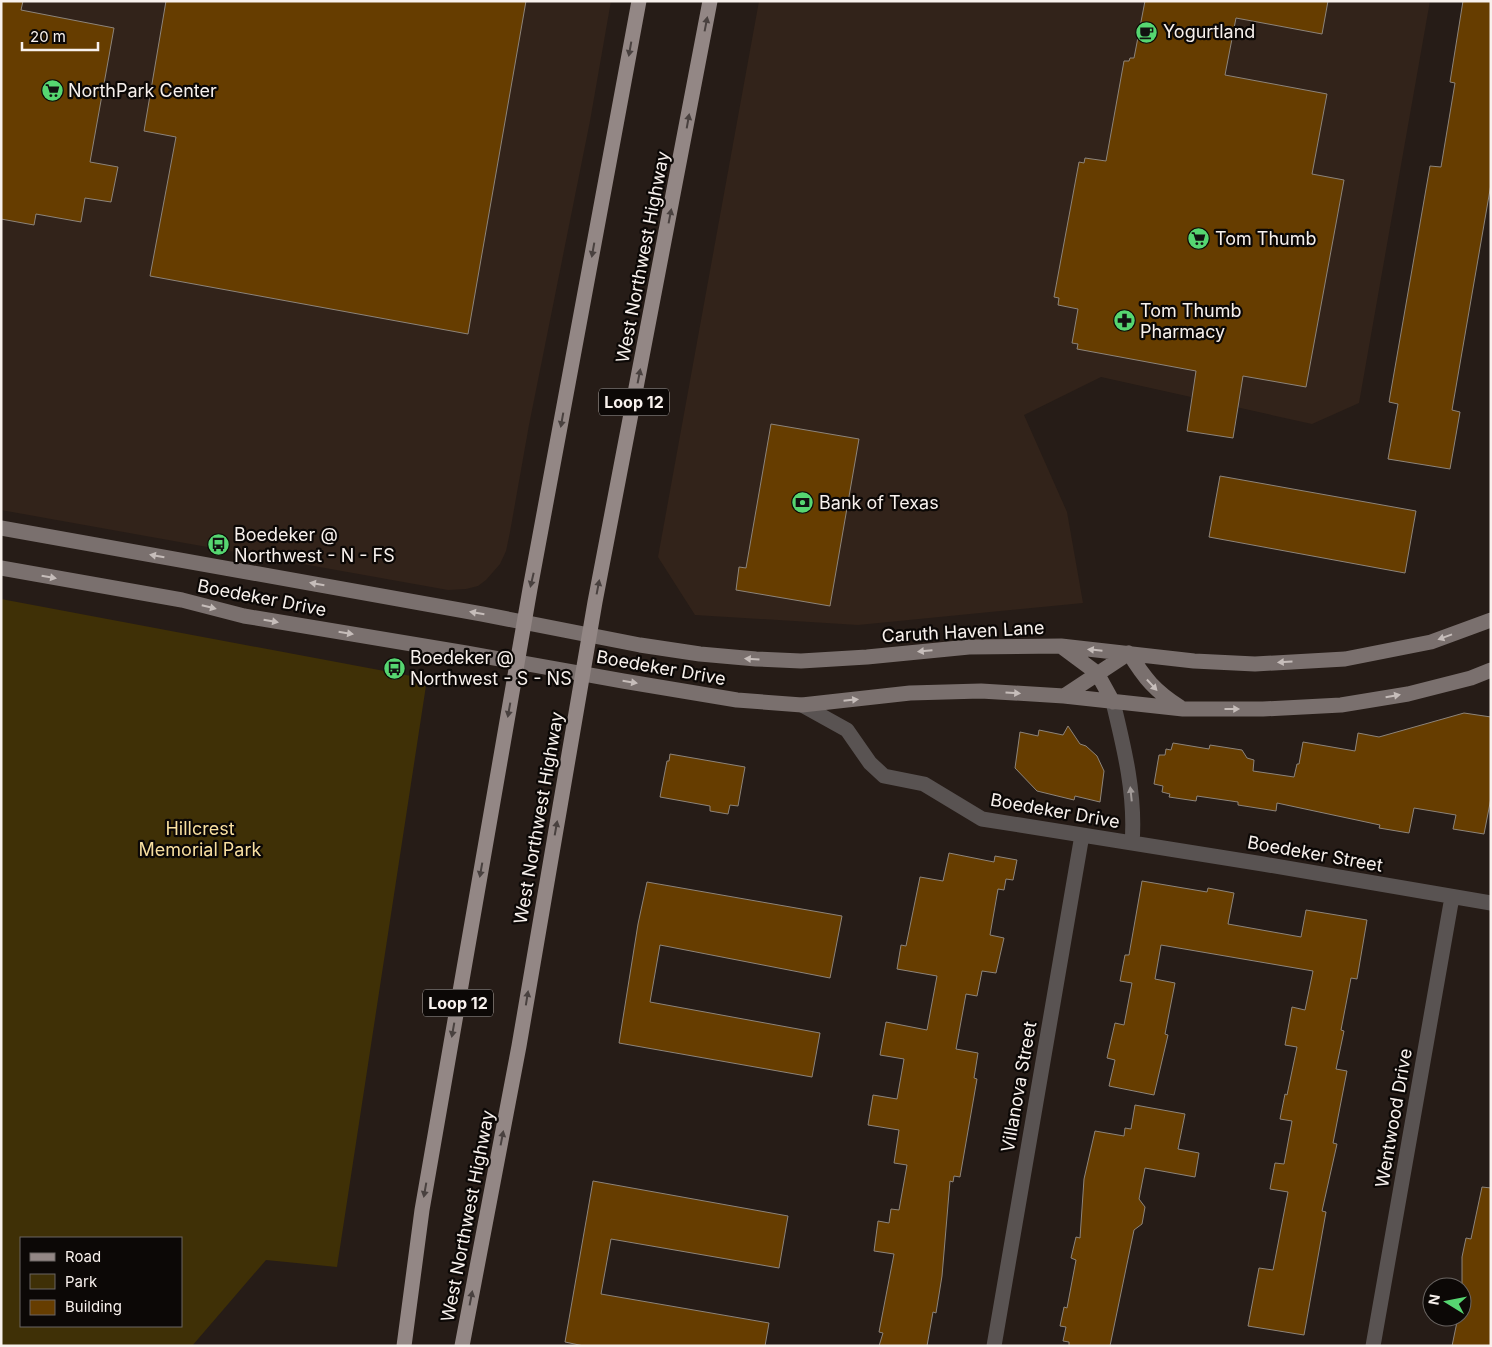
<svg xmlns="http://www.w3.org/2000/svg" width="1492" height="1347" font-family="Inter,sans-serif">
<rect width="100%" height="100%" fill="#261c17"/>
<path fill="#32231a" d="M1 1H611L590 121 529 425 510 532 506 551 500 564 486 580 478 586 466 589 448 590 1 510Z
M759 1H1430L1359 403 1312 424 1101 377 1024 415 1067 512 1083 603 858 625 695 615 658 557Z"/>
<path fill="#3f3006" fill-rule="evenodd" d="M1 599 427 679 337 1267 266 1260 192 1346H1ZM21 1238H181V1326H21Z"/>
<path fill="#663d00" stroke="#8d847a" d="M1 1H23L21 10 114 28 90 162 118 167 111 202 85 198 81 222 36 214 34 225 1 219Z
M166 1H526L468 334 150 276 176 137 144 131Z
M1145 1H1328L1322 34 1236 18 1225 75 1327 94 1312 174 1344 180 1306 387 1243 376 1233 438 1187 431 1196 371 1077 349 1078 344 1072 343 1078 309 1058 305 1059 298 1054 297 1079 162 1084 163 1085 158 1106 161 1124 61H1129L1130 58H1134Z
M1463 1H1491V184L1452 410 1460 412 1450 469 1388 459 1398 404 1389 402 1430 166 1441 167 1455 83 1450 82Z
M771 424 859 439 830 606 736 590 739 567 746 568Z
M1220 476 1416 511 1405 573 1209 537Z
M1464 713 1491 717V798L1484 834 1453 829 1456 815 1414 808 1409 833 1379 828 1380 825 1277 803 1276 811 1238 805V802L1197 796 1196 801 1169 797 1170 794 1162 792 1163 786 1154 784 1159 755H1165L1166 749 1171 750 1173 743 1209 749 1210 745 1242 750 1247 758 1254 760 1253 771 1294 777 1297 764H1299L1303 742 1355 751 1358 733 1379 737Z
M1068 726 1080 744 1086 746 1097 756 1104 771 1100 802 1075 796 1074 800 1037 791 1015 768 1020 732 1038 736 1039 730 1063 735Z
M670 754 745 767 738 806 730 805 728 814 710 811V806L660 797 667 761H669Z
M949 853 994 862 995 856 1017 860 1013 880 1006 879 1004 890 998 889 990 935 1004 938 996 973 982 971 977 996 966 994 956 1049 978 1053 974 1078 977 1079 960 1177 954 1176 953 1182 950 1181 942 1276 936 1313 933 1312 927 1346H879L883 1333 879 1332 894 1254 874 1251 878 1221 889 1223 891 1209 899 1210 907 1165 894 1163 899 1130 868 1125 873 1095 897 1099 904 1059 880 1055 886 1022 927 1030 937 976 897 969 901 945 906 946 907 941 920 877 943 881Z
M1142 881 1207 892 1208 888 1234 893 1228 924 1301 937 1306 910 1367 920 1357 979 1351 978 1341 1030 1344 1031 1336 1069 1347 1071 1333 1143 1337 1144 1322 1211 1326 1212 1304 1335 1248 1326 1259 1268 1273 1270 1288 1192 1270 1189 1275 1163 1284 1164 1292 1121 1280 1119 1285 1094 1287 1095 1297 1047 1285 1045 1292 1007 1305 1010 1313 971 1161 945 1155 979 1175 983 1165 1034 1168 1035 1154 1095 1109 1086 1115 1060 1107 1058 1115 1023 1124 1025 1132 983 1120 981 1125 955H1129Z
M647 882 842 916 830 978 660 945 650 1002 820 1033 812 1077 619 1043 638 924Z
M1135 1105 1185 1114 1178 1149 1199 1153 1195 1177 1145 1168 1139 1199 1145 1207 1142 1224 1134 1230 1110 1346H1069V1342L1063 1341 1066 1327 1060 1326 1064 1307 1067 1308 1076 1260 1071 1258 1076 1237 1080 1238 1084 1179 1095 1131 1124 1136 1125 1128 1131 1129Z
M593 1181 788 1216 779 1268 611 1239 601 1294 769 1323 765 1346H584L565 1342Z
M1482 1187 1491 1188V1346H1452L1458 1317H1462V1257L1466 1238 1471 1239Z"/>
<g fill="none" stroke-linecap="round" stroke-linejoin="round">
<path stroke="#595352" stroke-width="15" d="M1113 702C1124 747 1136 796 1132 843
M802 705 847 730 870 763 884 776 924 784 982 819 1263 864 1491 903
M994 1346 1082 835
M1373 1346 1452 897"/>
<path stroke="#7a706e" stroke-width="15" d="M1 528 482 614 640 645 700 654 756 659 801 661 867 657 969 647 1061 646 1194 661 1255 664 1345 659 1431 642 1491 620
M1 568 182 600 244 616 466 653 623 681 737 700 802 705 910 693 981 691 1064 696 1183 709H1263L1341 705 1408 694 1471 678 1491 670
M1062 647 1097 673 1113 702
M1129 653C1145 679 1155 691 1180 707
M1064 696 1129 653"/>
<path stroke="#938785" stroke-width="15" d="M404 1346 422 1210 530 589 639 1
M462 1346 519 1046 595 602 710 1"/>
</g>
<defs><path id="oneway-solid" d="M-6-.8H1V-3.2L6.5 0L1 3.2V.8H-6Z" transform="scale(1.25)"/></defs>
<g fill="#49413f">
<use href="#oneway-solid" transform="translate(706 24) rotate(-79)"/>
<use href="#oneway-solid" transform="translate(630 49) rotate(100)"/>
<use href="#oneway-solid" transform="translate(688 121) rotate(-80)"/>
<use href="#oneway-solid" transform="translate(670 216) rotate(-79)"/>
<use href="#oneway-solid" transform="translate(593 250) rotate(100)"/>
<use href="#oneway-solid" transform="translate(639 376) rotate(-79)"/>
<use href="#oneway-solid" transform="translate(562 420) rotate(100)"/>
<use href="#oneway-solid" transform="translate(532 580) rotate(103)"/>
<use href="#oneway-solid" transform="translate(598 587) rotate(-79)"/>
<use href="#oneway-solid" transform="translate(509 710) rotate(100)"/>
<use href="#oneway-solid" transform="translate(556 828) rotate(-80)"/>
<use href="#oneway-solid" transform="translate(481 870) rotate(100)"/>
<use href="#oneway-solid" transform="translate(527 998) rotate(-81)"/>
<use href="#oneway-solid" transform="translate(453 1030) rotate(100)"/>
<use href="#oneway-solid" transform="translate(502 1138) rotate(-79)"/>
<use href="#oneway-solid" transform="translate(425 1190) rotate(100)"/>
<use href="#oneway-solid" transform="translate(471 1298) rotate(-79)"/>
</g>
<g fill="#c6bdba">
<use href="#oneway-solid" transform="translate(157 556) rotate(-170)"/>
<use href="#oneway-solid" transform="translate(49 577) rotate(10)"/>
<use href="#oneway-solid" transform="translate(317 584) rotate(-170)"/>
<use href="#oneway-solid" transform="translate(209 607) rotate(14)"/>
<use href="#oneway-solid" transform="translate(477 613) rotate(-170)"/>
<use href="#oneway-solid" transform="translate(271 621) rotate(10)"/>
<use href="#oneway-solid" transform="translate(346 633) rotate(9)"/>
<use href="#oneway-solid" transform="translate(1445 637) rotate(160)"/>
<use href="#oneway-solid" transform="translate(1095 650) rotate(-174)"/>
<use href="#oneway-solid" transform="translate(925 651) rotate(175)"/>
<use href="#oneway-solid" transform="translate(752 659) rotate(-176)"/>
<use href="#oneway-solid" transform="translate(1285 662) rotate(177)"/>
<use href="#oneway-solid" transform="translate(630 682) rotate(9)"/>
<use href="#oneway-solid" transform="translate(1152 685) rotate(47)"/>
<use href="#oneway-solid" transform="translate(1013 693) rotate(3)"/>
<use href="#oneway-solid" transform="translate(1393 696) rotate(-10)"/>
<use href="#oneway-solid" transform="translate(851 700) rotate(-6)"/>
<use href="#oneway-solid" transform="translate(1232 709)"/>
</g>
<use fill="#a19a98" href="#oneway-solid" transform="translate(1131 794) rotate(-96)"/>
<defs>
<symbol id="cafe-disc" viewBox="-11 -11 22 22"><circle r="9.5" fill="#56d671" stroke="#0c0806"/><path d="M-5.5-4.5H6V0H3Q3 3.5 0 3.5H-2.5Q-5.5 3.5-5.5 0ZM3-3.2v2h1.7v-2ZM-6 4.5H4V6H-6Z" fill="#111"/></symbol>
<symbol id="supermarket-disc" viewBox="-11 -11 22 22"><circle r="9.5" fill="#56d671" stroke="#0c0806"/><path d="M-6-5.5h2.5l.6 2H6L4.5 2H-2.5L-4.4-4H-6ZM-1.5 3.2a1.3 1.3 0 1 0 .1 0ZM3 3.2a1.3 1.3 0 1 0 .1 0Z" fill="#111"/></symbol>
<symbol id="pharmacy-disc" viewBox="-11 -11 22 22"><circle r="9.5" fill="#56d671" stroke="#0c0806"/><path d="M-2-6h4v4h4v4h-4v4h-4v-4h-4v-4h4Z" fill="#111"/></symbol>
<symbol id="bank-disc" viewBox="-11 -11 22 22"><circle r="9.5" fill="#56d671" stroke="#0c0806"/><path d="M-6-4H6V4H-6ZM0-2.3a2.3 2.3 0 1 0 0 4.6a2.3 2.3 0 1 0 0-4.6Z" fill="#111"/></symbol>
<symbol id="bus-disc" viewBox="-11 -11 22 22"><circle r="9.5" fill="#56d671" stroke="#0c0806"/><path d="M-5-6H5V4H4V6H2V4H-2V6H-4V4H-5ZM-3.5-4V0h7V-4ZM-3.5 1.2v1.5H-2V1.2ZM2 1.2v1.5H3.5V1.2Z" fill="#111"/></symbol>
</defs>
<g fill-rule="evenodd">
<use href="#cafe-disc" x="1134" y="20" width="25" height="25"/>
<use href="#supermarket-disc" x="40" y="78" width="25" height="25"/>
<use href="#supermarket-disc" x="1186" y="226" width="25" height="25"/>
<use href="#pharmacy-disc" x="1112" y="308" width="25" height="25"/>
<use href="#bank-disc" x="790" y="490" width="25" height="25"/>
<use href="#bus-disc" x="206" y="532" width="25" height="25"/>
<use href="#bus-disc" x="382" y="656" width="25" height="25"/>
</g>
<g text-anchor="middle" stroke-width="4.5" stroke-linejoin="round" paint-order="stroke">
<g fill="#0c0806" stroke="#b1aba8" stroke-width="1">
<rect x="599" y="388.5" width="70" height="27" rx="4"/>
<rect x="423" y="989.5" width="70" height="27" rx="4"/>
</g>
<g font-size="16" font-weight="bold" fill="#f8f1ed">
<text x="634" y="408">Loop 12</text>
<text x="458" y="1009">Loop 12</text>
</g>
<g font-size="18" fill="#f8f1ed" stroke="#0c0806" text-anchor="start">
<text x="1163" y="38">Yogurtland</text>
<text x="68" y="97">NorthPark Center</text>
<text x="1215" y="245">Tom Thumb</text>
<text x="1140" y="317">Tom Thumb<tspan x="1140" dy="21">Pharmacy</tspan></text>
<text x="819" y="509">Bank of Texas</text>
<text x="234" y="541">Boedeker @<tspan x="234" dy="21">Northwest - N - FS</tspan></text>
<text x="410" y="664">Boedeker @<tspan x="410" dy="21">Northwest - S - NS</tspan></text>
</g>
<g font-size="18" fill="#f8f1ed" stroke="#0c0806">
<text transform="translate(643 257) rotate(-79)" y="6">West Northwest Highway</text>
<text transform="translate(262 598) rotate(11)" y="6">Boedeker Drive</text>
<text transform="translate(963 632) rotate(-3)" y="6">Caruth Haven Lane</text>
<text transform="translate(661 668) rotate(10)" y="6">Boedeker Drive</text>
<text transform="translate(1055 811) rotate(10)" y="6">Boedeker Drive</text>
<text transform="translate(539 818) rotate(-80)" y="6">West Northwest Highway</text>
<text transform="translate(1315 854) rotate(10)" y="6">Boedeker Street</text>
<text transform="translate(1019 1087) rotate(-80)" y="6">Villanova Street</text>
<text transform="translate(1394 1118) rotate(-80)" y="6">Wentwood Drive</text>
<text transform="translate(468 1216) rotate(-79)" y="6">West Northwest Highway</text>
</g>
<g font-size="18" fill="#f8dfa0" stroke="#0c0806">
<text x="200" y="835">Hillcrest<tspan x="200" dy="21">Memorial Park</tspan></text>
</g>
</g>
<rect width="1492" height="1347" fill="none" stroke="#f8f1ed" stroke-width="5"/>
<rect x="20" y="1237" width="162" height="90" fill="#0c0806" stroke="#6a6562"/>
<rect x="30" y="1253" width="25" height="8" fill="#938785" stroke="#6a6562"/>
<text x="65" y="1262" font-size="15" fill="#f8f1ed">Road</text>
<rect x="30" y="1274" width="25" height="15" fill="#3f3006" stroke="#6a6562"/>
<text x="65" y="1287" font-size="15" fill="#f8f1ed">Park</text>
<rect x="30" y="1300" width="25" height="15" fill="#663d00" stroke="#6a6562"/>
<text x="65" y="1312" font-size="15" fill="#f8f1ed">Building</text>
<g transform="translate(1447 1302) rotate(280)"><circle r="24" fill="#0c0806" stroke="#6a6562"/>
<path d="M0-4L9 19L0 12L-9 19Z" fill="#56d671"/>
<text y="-8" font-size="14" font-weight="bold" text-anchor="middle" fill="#f8f1ed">N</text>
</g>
<path d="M22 42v8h76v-8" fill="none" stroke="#f8f1ed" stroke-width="2.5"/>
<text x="30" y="42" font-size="15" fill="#f8f1ed" stroke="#0c0806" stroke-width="4" paint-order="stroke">20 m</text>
</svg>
